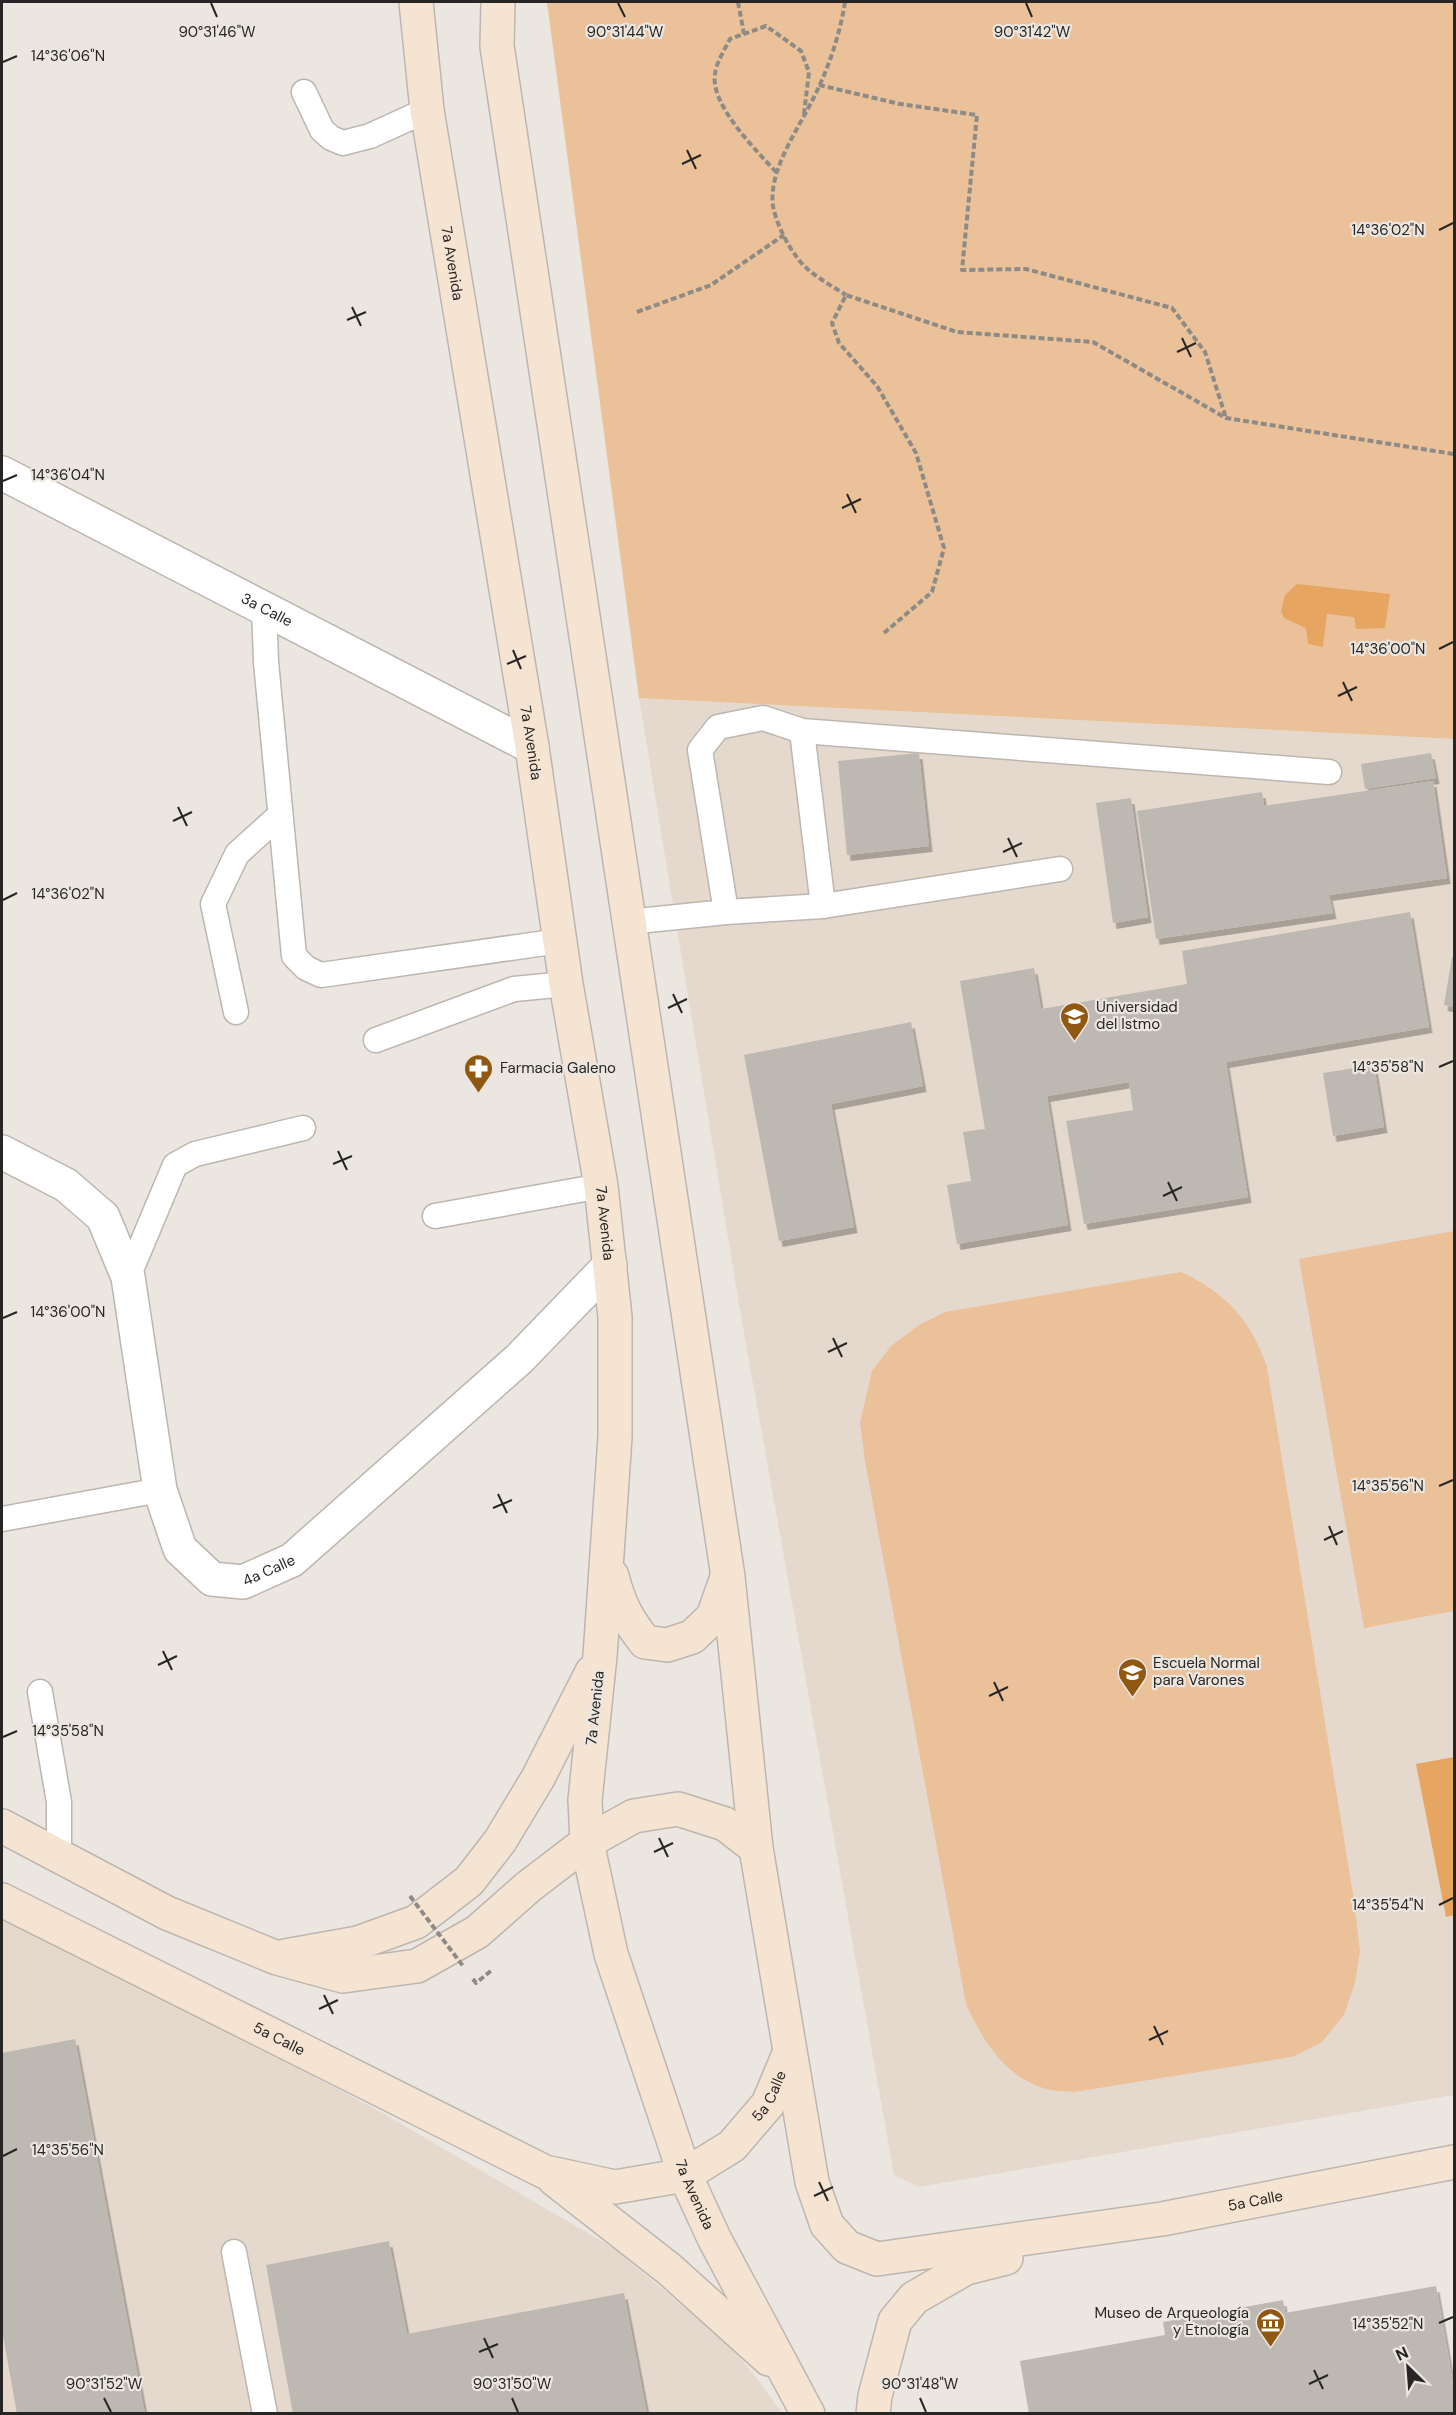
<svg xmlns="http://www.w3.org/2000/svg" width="1456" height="2415" font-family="'DM Sans',sans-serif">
<defs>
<filter id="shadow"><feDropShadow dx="3.5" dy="6" stdDeviation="0" flood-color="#0004"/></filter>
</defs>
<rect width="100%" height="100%" fill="#ece6e0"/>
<path fill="#e5d9cd" d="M639 698 1454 739V2095L919 2187 894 2175 738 1299Z
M2 1910 379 2111 615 2249 730 2346 755 2376 782 2413H2Z"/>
<path fill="#eac199" d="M547 2H1454V739L639 698Z
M1454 1231V1611L1364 1628 1299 1259Z
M1181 1272C1226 1293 1251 1320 1267 1367L1354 1900 1360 1952 1355 1983 1344 2015 1322 2042 1292 2057 1074 2092C1065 2091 1055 2091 1046 2089 1006 2078 982 2040 966 2004L865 1461 860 1423 872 1371 891 1346 919 1325 945 1312Z"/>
<path fill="#e6a561" d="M1297 584 1390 594 1385 628 1356 629 1354 617 1327 614 1323 647 1308 644 1306 628 1284 618 1281 611 1285 595Z
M1454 1757V1915L1446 1917 1416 1764Z"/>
<path fill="#beb8b2" filter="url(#shadow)" d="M919 753 929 846 847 855 838 761Z
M1431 753 1436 778 1365 789 1361 764Z
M1433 781 1447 878 1329 895 1333 913 1156 939 1137 811 1262 792 1264 806Z
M1131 798 1148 917 1113 923 1096 803Z
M1410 912 1429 1027 1226 1062 1248 1197 1084 1224 1066 1121 1133 1110 1129 1082 1047 1096 1068 1225 957 1244 947 1185 971 1181 963 1132 985 1129 960 981 1034 968 1041 1009 1187 984 1182 951Z
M1452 957H1454V1007L1444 1005Z
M911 1022 923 1086 831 1104 854 1227 779 1241 744 1055Z
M1374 1065 1384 1127 1333 1136 1323 1073Z
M75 2039 145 2414H17L2 2330V2053Z
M389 2241 407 2334 624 2293 647 2414H293L266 2265Z
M1436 2286 1454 2390V2414H1029L1020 2361 1165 2335 1163 2322 1283 2300 1285 2313Z"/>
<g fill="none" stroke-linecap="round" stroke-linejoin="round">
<defs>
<path id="service" d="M304 92 322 130 331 138 343 143 370 136 427 110
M264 607 266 662 294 956 306 968 321 975 559 941
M802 731 1329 772
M726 912 700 750 718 727 763 718 802 731 823 906
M628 922 726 912 823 906 1060 869
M236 1012 213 904 237 854 280 815
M376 1040 514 989 566 984
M435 1216 601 1186
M128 1277 175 1165 195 1154 303 1128
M2 1519 160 1490
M40 1692 59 1802V1856
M234 2252 265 2414"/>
<g id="minor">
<path id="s1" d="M2 1152 66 1185 103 1217 128 1277 160 1490 180 1549 212 1579 243 1582 292 1560 519 1359 610 1265"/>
</g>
<g id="tertiary">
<path id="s2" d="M2 473 532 747"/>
</g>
<g id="secondary">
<path id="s3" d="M416 2 427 110 532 747 566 984 601 1186 615 1317V1437L600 1656 585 1800 587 1842 611 1954 685 2175 714 2238 808 2414"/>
<path id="s4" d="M498 2 497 46 728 1577 756 1848 812 2182 827 2225 847 2247 877 2259 1162 2219 1454 2162"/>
<path d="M612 1576C619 1604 627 1619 645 1642L667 1645 692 1637 713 1617 726 1580"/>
<path d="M2 1826 167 1913 277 1958 343 1976 417 1966 477 1932 528 1887 587 1842 634 1816 678 1809 725 1824 756 1848"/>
<path id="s5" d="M2 1900 545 2172 615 2187 685 2175 732 2146 768 2104 789 2054"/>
<path d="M285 1956 358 1943 416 1922 469 1881 500 1841 538 1778 592 1672"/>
<path d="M554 2179 669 2269 769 2359"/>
<path d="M873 2414 875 2396 895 2321 914 2298 966 2268 1006 2258"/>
</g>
</defs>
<use href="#service" stroke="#bcb6b0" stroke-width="27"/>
<use href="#minor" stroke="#bcb6b0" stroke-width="36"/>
<use href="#tertiary" stroke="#bcb6b0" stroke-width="36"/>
<use href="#secondary" stroke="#bcb6b0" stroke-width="36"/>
<path stroke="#8e8a86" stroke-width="4" stroke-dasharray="6 3" stroke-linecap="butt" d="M738 2 744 34
M845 2C840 34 829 67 814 97 799 128 768 170 773 206 776 222 786 243 796 256 807 273 829 284 846 295
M819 85 900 104 977 115 962 270 1026 269 1172 308 1205 352 1226 418
M776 172C756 150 710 105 715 74 716 63 725 49 730 39L766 26 801 51 809 72 804 114
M637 312 711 285 784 235
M884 633 932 592 944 548 916 453 877 386 839 343 832 323 846 295 957 332 1093 342 1226 418 1454 454
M473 1979 476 1983 492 1970"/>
<use href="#service" stroke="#fff" stroke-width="24"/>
<use href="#minor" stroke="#fff" stroke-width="33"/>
<use href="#tertiary" stroke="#fff" stroke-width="33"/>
<use href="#secondary" stroke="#f6e4d3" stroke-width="33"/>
<path stroke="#8e8a86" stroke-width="4" stroke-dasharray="6 3" stroke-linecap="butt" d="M410 1896 463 1966"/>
</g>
<path fill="none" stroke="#282624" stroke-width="2" d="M211 3 217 17M618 3 625 17M1026 3 1032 17M3 62 17 56M687 150 696 169M682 164 701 155M1439 230 1453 223M352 307 361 326M347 320 366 312M1182 338 1191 357M1177 352 1196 343M3 481 17 475M847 494 856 513M842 508 861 499M1439 649 1453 642M513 650 521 669M507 664 526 656M1343 682 1352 701M1338 696 1357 687M178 807 187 826M173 821 192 812M1008 838 1017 857M1003 852 1022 843M3 900 17 893M673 994 682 1013M668 1008 687 999M1439 1067 1453 1061M338 1151 347 1170M333 1164 352 1156M1168 1182 1177 1201M1163 1196 1182 1187M3 1318 17 1312M833 1338 842 1357M828 1352 847 1343M1439 1486 1453 1480M498 1494 507 1513M493 1508 512 1500M1329 1526 1337 1545M1324 1540 1343 1531M163 1651 172 1670M158 1665 177 1656M994 1682 1003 1701M989 1696 1008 1687M3 1737 17 1731M659 1838 668 1857M654 1852 673 1843M1439 1905 1453 1898M324 1995 333 2014M319 2009 338 2000M1154 2026 1163 2045M1149 2040 1168 2031M3 2156 17 2149M819 2182 828 2201M814 2196 833 2187M1439 2323 1453 2317M484 2338 493 2358M479 2352 498 2344M1314 2370 1323 2389M1309 2384 1328 2375M104 2398 111 2412M512 2398 518 2412M920 2398 926 2412"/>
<defs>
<symbol id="university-pin" viewBox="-11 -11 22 30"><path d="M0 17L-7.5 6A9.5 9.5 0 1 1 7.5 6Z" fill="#905810" stroke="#ece6e0"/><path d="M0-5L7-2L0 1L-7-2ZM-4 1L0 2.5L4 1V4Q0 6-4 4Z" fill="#fff"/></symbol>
<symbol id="pharmacy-pin" viewBox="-11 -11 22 30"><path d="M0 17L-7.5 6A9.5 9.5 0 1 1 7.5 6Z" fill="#905810" stroke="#ece6e0"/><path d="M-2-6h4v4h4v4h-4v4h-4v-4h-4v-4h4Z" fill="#fff"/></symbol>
<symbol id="school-pin" viewBox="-11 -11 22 30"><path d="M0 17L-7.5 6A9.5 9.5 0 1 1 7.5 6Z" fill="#905810" stroke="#ece6e0"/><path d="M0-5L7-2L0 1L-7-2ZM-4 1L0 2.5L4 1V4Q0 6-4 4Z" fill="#fff"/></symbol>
<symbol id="museum-pin" viewBox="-11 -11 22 30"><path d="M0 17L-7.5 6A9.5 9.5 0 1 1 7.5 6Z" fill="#905810" stroke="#ece6e0"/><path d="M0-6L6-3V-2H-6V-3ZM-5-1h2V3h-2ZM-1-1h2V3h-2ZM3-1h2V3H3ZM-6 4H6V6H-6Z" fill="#fff"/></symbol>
</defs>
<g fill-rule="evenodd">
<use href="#university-pin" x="1058" y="1000" width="33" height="45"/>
<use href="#pharmacy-pin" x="462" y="1052" width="33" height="45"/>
<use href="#school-pin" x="1116" y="1656" width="33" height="45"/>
<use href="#museum-pin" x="1254" y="2306" width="33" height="45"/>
</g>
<g text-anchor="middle" stroke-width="4.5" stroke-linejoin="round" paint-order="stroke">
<g font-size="15" fill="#282624" stroke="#ece6e0">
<text dy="5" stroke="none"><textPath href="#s3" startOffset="264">7a Avenida</textPath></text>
<text dy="5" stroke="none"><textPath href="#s2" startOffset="298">3a Calle</textPath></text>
<text dy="5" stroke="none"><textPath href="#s3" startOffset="750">7a Avenida</textPath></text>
<text dy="5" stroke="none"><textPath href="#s3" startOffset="1236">7a Avenida</textPath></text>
<text dy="5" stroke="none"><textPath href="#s1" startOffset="567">4a Calle</textPath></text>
<text transform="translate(595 1708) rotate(-84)" y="5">7a Avenida</text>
<text dy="5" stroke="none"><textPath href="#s5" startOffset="310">5a Calle</textPath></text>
<text dy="5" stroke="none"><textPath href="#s5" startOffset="868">5a Calle</textPath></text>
<text dy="5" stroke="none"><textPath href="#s3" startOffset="2226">7a Avenida</textPath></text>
<text dy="5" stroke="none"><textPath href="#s4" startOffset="2694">5a Calle</textPath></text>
</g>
<g font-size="15" fill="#282624" stroke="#ece6e0" text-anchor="start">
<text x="1096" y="1012">Universidad<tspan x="1096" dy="17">del Istmo</tspan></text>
<text x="500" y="1073">Farmacia Galeno</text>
<text x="1153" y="1668">Escuela Normal<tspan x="1153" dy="17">para Varones</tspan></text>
<text x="1249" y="2318" text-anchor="end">Museo de Arqueología<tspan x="1249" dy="17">y Etnología</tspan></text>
</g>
</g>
<g font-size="15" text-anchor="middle" fill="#282624" stroke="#ece6e0" stroke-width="4.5" stroke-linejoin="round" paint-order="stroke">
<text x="1032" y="37">90°31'42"W</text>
<text x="217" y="37">90°31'46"W</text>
<text x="625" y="37">90°31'44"W</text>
<text x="68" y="61">14°36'06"N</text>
<text x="1388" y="235">14°36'02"N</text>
<text x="68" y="480">14°36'04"N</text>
<text x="1388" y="654">14°36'00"N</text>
<text x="68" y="899">14°36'02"N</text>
<text x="1388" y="1072">14°35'58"N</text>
<text x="68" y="1317">14°36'00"N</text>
<text x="1388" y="1491">14°35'56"N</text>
<text x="68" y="1736">14°35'58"N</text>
<text x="1388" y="1910">14°35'54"N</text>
<text x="68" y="2155">14°35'56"N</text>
<text x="1388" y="2329">14°35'52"N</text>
<text x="104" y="2389">90°31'52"W</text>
<text x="512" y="2389">90°31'50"W</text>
<text x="920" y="2389">90°31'48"W</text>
</g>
<rect width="1456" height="2415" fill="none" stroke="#282624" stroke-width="6"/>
<g transform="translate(1408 2367) rotate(335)" stroke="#ece6e0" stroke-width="4.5" paint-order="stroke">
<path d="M0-4.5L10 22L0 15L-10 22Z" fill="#282624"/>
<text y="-9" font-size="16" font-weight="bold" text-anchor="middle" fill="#282624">N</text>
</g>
</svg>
